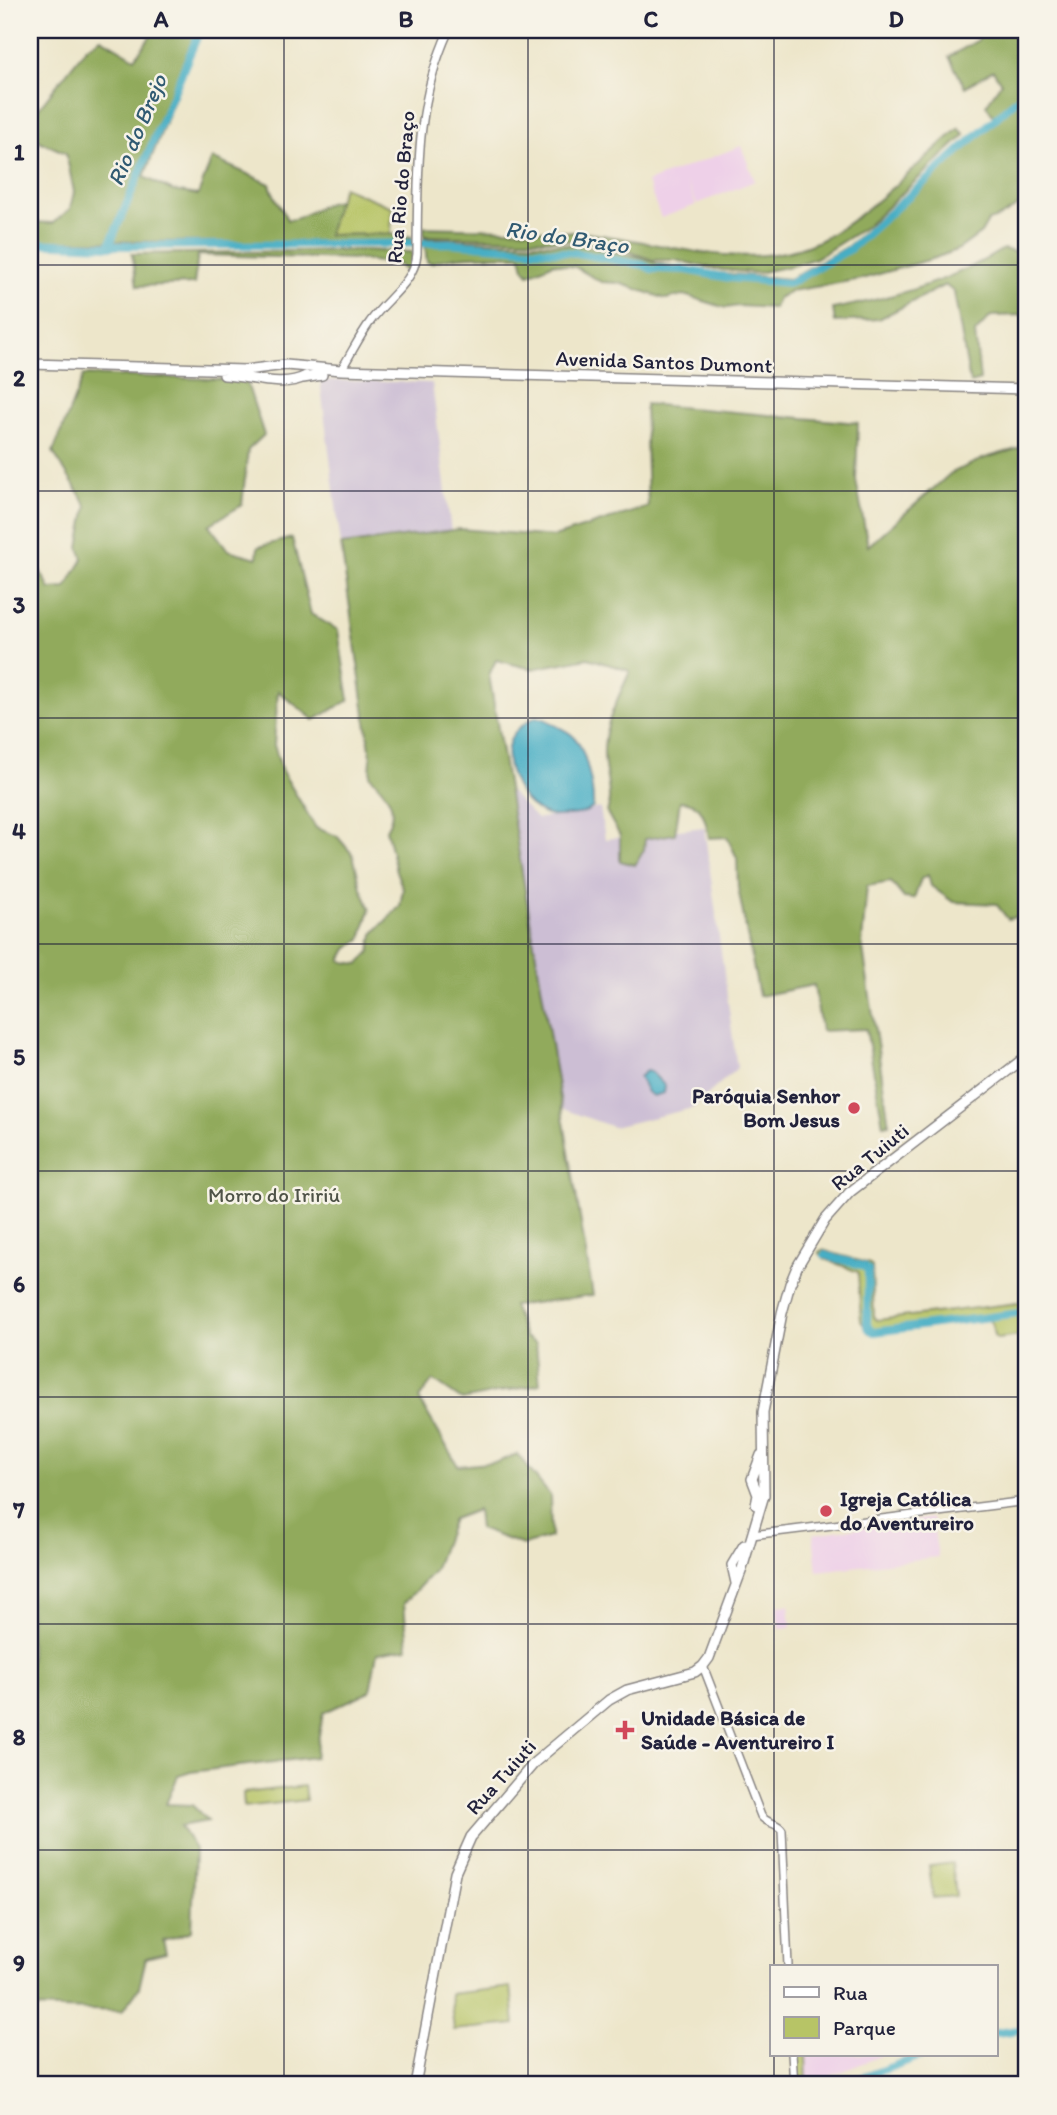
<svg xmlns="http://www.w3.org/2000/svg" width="1057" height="2115" font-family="Itim,sans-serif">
<rect width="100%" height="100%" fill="#f7f3e8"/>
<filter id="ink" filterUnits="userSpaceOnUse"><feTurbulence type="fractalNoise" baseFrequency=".0143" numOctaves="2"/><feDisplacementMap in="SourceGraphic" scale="14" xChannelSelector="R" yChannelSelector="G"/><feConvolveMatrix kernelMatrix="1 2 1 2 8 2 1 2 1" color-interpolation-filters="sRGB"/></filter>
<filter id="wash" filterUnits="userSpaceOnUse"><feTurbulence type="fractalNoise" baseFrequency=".00686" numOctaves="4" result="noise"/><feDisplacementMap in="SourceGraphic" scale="28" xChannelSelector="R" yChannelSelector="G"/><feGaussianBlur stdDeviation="1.57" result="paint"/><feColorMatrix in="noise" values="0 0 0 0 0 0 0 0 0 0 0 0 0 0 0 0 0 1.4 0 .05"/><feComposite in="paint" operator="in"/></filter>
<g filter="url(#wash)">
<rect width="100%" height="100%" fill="#ede6ca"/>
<path fill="#eed0e8" d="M741 146 755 181 697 204 686 180 696 205 661 218 647 182Z
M932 1518 938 1557 817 1571 813 1534Z
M789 1605 791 1627 779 1628 777 1606Z
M806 2054H885L809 2085H807Z"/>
<path fill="#ccbed4" d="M320 380 432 383 451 531 341 545Z
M500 782 537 819 600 808 605 839 704 827 737 1068 693 1108 613 1127 560 1108Z"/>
<path fill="#b7c466" stroke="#6c7350" stroke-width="2" d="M343 187 392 207 391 234 327 235Z
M822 1250 870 1264 872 1267 874 1318 877 1320 1027 1302V1335L997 1339 994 1336 992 1323 987 1319 869 1333 861 1321 858 1272 825 1259 819 1252Z
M304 1786 306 1800 244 1807 243 1793Z
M952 1863 956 1896 933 1898 929 1866Z
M511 1987 515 2024 454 2030 450 1994Z
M796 2054H806L807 2085 797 2083Z"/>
<path fill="#91aa5b" stroke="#5a664b" stroke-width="2" d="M155 30H201L144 177 173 191 198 195 212 158 270 184C273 197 282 207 287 220 304 220 317 203 338 201L328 235 391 234 412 237 411 243 30 241V222L53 223 70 209 74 192 66 153 30 137V119L87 47 101 38 135 58Z
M983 30H1027V201L998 218 988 221 981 233 959 249 935 258 862 279 791 291 778 298 774 308 738 306 726 308 684 295 666 299 619 283 601 282 575 267 554 263 529 274 524 268 521 256C494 256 456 253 431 263L427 262 424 238 579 245 640 257 659 264 718 273 789 279 848 246 994 117 986 105 1001 83 993 70 965 87 949 57 978 40Z
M959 128 965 135 867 226 816 258 791 266 757 273 716 269 675 260H653L625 250 580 241 424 236V227C481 229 538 228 594 234 662 242 736 270 804 247 853 231 918 163 959 128Z
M1003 249 1027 255V315L991 316 975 333 980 380 970 383 954 292 945 285 879 319 835 322 833 309C893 297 951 282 1003 249Z
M362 250 412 252 413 262 409 271H405L399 265 358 259 198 255 194 284 137 286 132 254Z
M84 375 246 380 264 435 248 450 242 505 209 525 228 550 257 558 258 547 292 538 311 614 338 630 349 700 314 720 278 691 274 745 282 771 316 828 337 836 353 855 361 888 370 909 361 939 347 949 341 960 345 962 359 964 370 952 373 934 400 906 403 889 396 871 386 829C400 807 387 793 370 776L371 756 341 545 460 529 554 537 648 507 645 404 858 423 856 480 868 546 951 473 985 458 1027 446V914L1008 919 996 904 953 902 931 886 928 875 921 879 914 899 904 898 891 882 867 886 862 942 889 1124 883 1125 866 1029 821 1031 814 985 759 996 738 888 737 858 727 837 709 838C705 818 704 802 680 801L675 834 645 839 644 850 635 865 620 861V836L607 813C613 793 604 774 604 754 603 725 619 697 630 671L588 658 532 669 496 660 489 675 593 1295 513 1306 525 1337 536 1344 540 1384 462 1400 433 1380 419 1399 458 1466 498 1462 517 1454 550 1495 551 1537 523 1545 479 1529 477 1510 453 1519 434 1571 404 1603 408 1648 377 1653 370 1691 323 1713 315 1757 191 1772 178 1776 166 1804 192 1805 208 1821 180 1826 195 1849 192 1931 163 1941 166 1953 146 1958 139 1988 122 2011 30 2008V553L50 589 66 588 83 559 79 547 87 506 53 452Z"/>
<path fill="#46aec5" stroke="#346880" stroke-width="2" d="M535 717C543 717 548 721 555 725 562 729 570 732 574 737 586 750 594 790 593 807 586 814 578 814 568 815 559 816 550 817 542 813 518 801 500 764 511 738 516 729 526 722 535 717Z
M646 1071 651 1072 665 1086 664 1093 653 1096 647 1092 639 1077Z"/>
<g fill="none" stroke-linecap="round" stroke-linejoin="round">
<path stroke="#46aec5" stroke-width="8" d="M30 243 109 246 449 243 576 253 643 265 651 269 686 270 729 278 790 283 850 249 1027 90
M109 246 200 30
M825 1255 863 1266 868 1270 867 1324 869 1329 874 1332 1027 1312
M996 2033 1027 2029
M843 2085 926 2054"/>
</g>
</g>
<g filter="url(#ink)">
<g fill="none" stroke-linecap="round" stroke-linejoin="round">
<defs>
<path id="tertiary" d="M341 370C351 354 359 337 370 322 386 298 414 284 417 254 418 175 415 103 449 30
M752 1535 1027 1501
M703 1666 761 1816C767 1824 777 1822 782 1830L788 1966
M792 2054 794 2085"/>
<path id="primary" d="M30 364 245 370 286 365 341 370 1027 389
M224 375C249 376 283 389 306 376
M303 378 322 375
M756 1505 758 1495 752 1479 761 1455
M736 1583 732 1565 744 1545
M415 2085 455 1873 471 1837 535 1762 609 1700 627 1690 695 1672 703 1666 709 1658 742 1569 764 1495 763 1412 782 1313 790 1284 797 1267 825 1220 850 1192 1027 1056"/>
</defs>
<use href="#tertiary" stroke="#888482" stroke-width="10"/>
<use href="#primary" stroke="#888482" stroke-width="12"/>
<use href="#tertiary" stroke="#fff" stroke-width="7"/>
<use href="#primary" stroke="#fff" stroke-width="9"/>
</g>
</g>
<path fill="none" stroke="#22223b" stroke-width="2" stroke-opacity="0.55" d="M284 30V2085M528 30V2085M774 30V1966M30 265H1027M30 491H1027M30 718H1027M30 944H1027M30 1171H1027M30 1397H1027M30 1624H1027M30 1850H1027M774 2054V2085"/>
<g fill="#d1495b" stroke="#f7f3e8" stroke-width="2.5">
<circle cx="854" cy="1108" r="7"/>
<circle cx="826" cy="1511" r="7"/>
<path d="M621.5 1719.5h7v7h7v7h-7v7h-7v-7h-7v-7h7z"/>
</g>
<g text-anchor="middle" stroke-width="5" stroke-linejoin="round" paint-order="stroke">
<g font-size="21" fill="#22223b" stroke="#f7f3e8">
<text transform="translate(401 187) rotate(-85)" y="7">Rua Rio do Braço</text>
<text transform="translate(664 362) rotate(2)" y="7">Avenida Santos Dumont</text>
<text transform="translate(870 1157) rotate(-39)" y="7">Rua Tuiuti</text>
<text transform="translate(501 1777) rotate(-48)" y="7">Rua Tuiuti</text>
</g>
<g font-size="21" font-weight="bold" fill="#22223b" stroke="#f7f3e8" text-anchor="start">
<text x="840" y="1103" text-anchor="end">Paróquia Senhor<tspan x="840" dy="24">Bom Jesus</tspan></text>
<text x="840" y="1506">Igreja Católica<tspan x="840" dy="24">do Aventureiro</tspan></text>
<text x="641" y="1725">Unidade Básica de<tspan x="641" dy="24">Saúde - Aventureiro I</tspan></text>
</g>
<g font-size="21" fill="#4f5348" stroke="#f7f3e8">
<text x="274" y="1202">Morro do Iririú</text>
</g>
<g font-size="23" font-style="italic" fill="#305a72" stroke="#f7f3e8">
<text transform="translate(137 130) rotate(-67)" y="8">Rio do Brejo</text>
<text transform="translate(567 237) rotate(8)" y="8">Rio do Braço</text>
</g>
</g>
<rect width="1057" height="2115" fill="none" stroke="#f7f3e8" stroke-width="77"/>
<rect x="770" y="1965" width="228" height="91" fill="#f7f3e8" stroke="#a29fa3" stroke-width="2"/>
<rect x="784" y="1987" width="35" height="10" fill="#ffffff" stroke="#a29fa3" stroke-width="2"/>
<text x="833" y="2000" font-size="21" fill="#22223b">Rua</text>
<rect x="784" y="2017" width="35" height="21" fill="#b7c466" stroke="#a29fa3" stroke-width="2"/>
<text x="833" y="2035" font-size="21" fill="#22223b">Parque</text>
<rect x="38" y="38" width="980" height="2038" fill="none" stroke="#22223b" stroke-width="2.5"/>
<g font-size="23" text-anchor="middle" font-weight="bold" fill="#22223b">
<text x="161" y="27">A</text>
<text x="406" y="27">B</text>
<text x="651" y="27">C</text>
<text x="896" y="27">D</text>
<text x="19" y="160">1</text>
<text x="19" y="386">2</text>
<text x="19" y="613">3</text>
<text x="19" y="839">4</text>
<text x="19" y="1065">5</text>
<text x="19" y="1292">6</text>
<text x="19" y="1518">7</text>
<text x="19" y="1745">8</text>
<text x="19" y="1971">9</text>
</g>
</svg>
